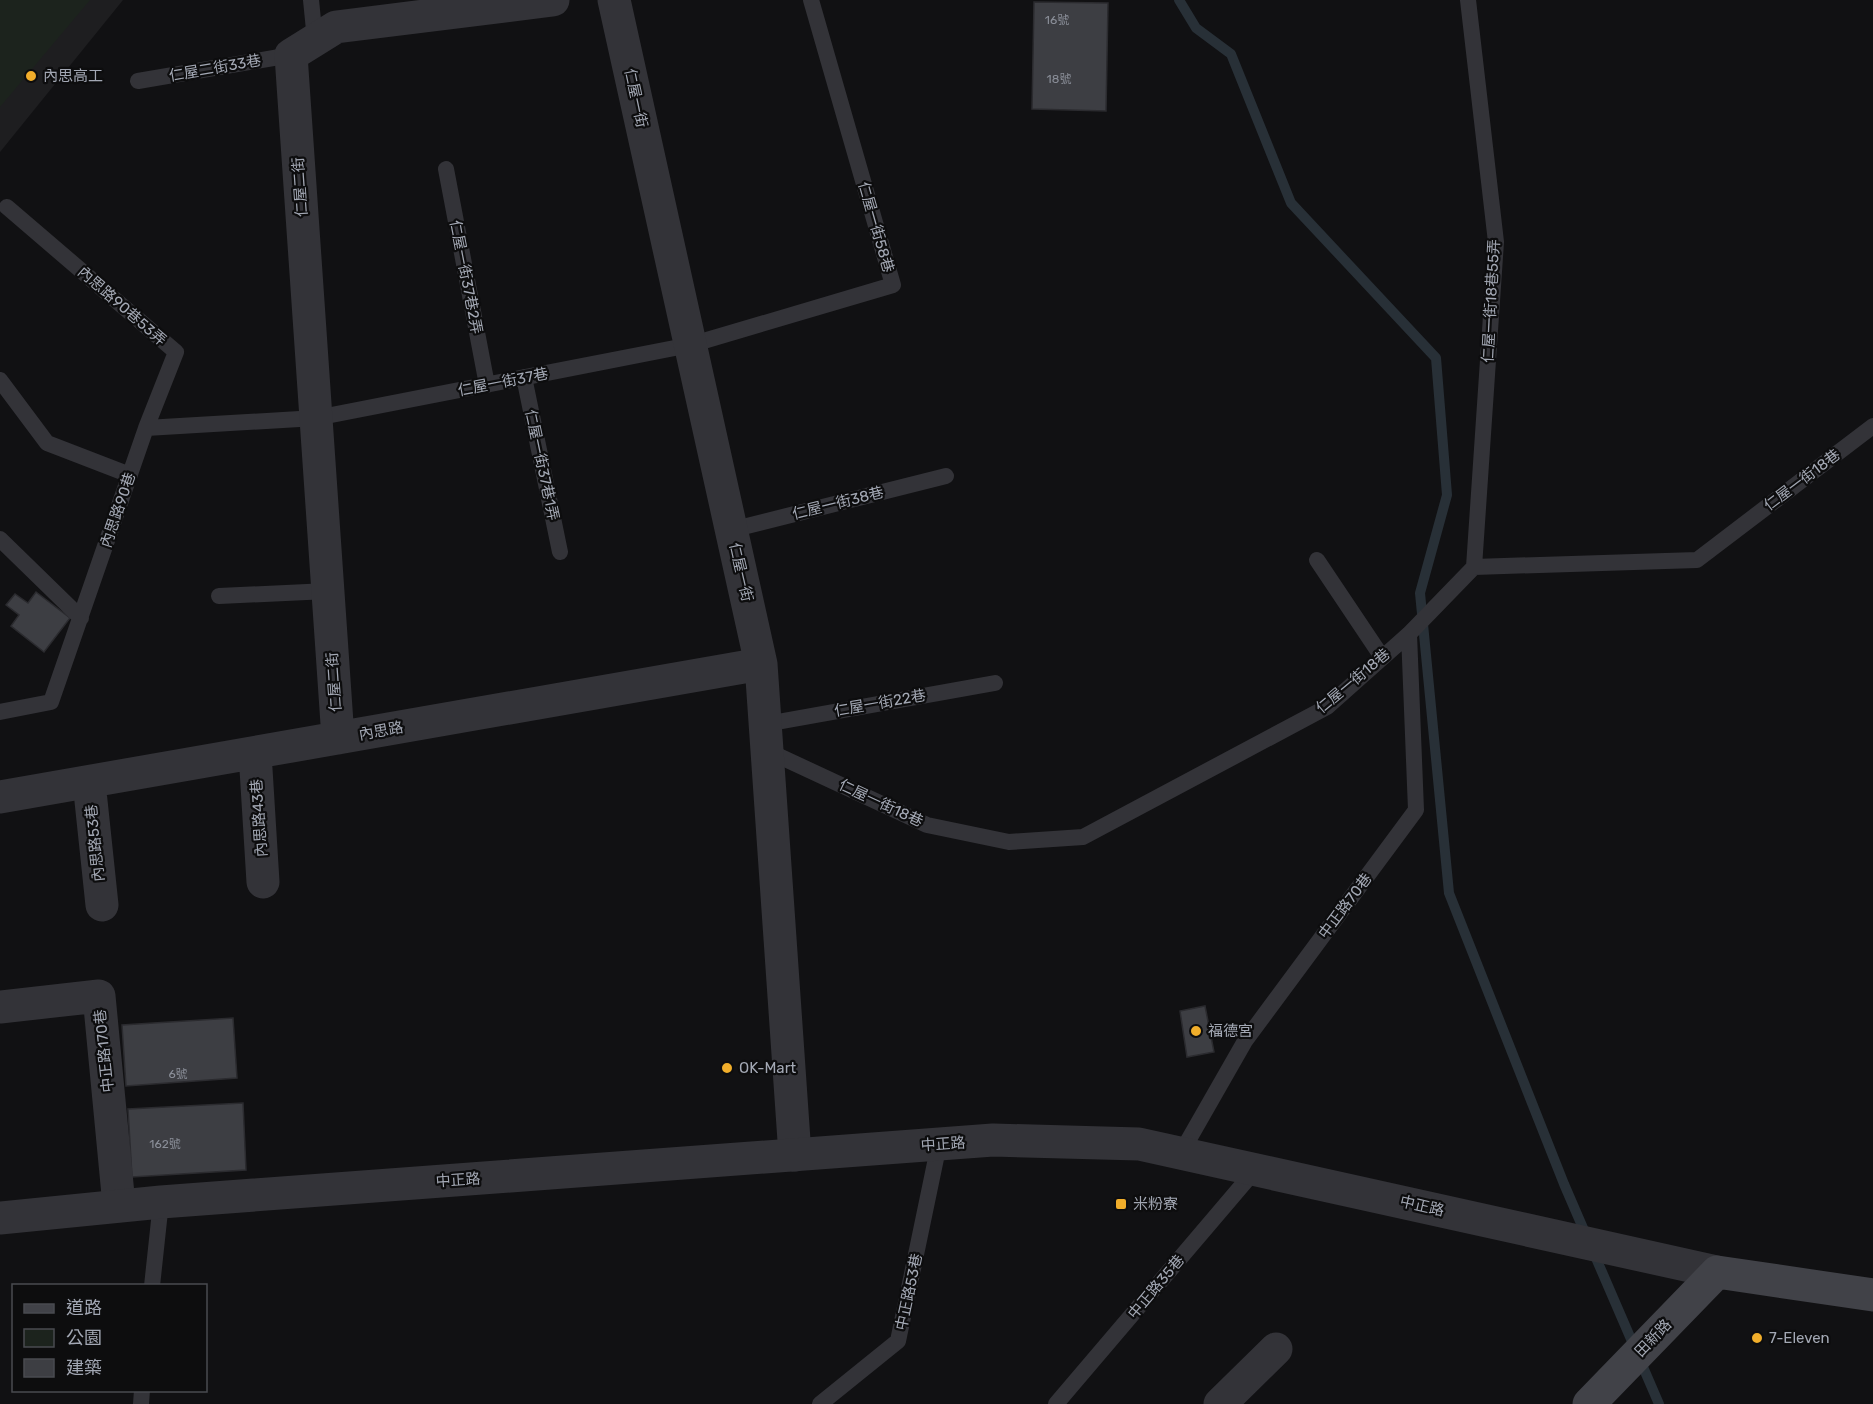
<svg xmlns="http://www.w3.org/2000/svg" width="1873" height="1404" font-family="Rubik,'Noto Sans TC',sans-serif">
<rect width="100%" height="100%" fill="#111113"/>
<path fill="#1e1e20" d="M0 0H123L0 152Z"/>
<path fill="#1c231d" d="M0 0H90L0 107Z"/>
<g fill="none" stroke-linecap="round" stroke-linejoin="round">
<path stroke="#283037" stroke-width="10" d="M1179 0 1196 28 1231 54 1291 203 1436 358 1447 495 1420 593 1449 893 1564 1184 1659 1404"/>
</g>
<path fill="#3d3e43" stroke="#2b2b2f" stroke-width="1.5" d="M1034 2 1108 3 1106 111 1032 109Z
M36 592 70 618 44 652 11 626 19 615 6 605 15 594 28 603Z
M1205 1006 1214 1052 1187 1057 1180 1011Z
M233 1018 237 1078 126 1086 122 1025Z
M243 1103 246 1170 132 1177 128 1109Z"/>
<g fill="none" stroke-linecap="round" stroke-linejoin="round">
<path stroke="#333338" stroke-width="16" d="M311 0 315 40
M1468 0 1496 242 1474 567
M138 81 291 55
M446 169 487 385
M7 207 176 352 146 428
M524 377 560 552
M0 380 47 443 130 475
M731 530 946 476
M0 539 81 618
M1317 560 1382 657
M219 596 328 591
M0 712 51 702 146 428 316 418 690 345 893 285 811 0
M766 724 995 683
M768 751 927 825 1009 842 1083 837 1327 707 1409 634 1474 567 1697 560 1873 426
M1181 1153 1245 1041 1416 810 1409 634
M152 1286 161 1202
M141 1404 142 1390
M820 1404 898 1341 939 1144
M1056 1404 1256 1169"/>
<path stroke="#333338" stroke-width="33" d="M614 0 761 664 795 1155
M338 738 291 55 336 27 553 0
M255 753 263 882
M89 782 102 905
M0 797 761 664
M0 1007 99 996 119 1205
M1220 1404 1276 1349"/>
<path stroke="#333338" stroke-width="33" d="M0 1218 161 1202 993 1140 1139 1144 1717 1272"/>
<path stroke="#414248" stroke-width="33" d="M1589 1404 1717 1272 1873 1295"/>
</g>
<g fill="#f1ae2b" stroke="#0d0d0e" stroke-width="2">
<circle cx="31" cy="76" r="6"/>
<circle cx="1196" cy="1031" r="6"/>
<circle cx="727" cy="1068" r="6"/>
<rect x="1115" y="1198" width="12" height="12" rx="3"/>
<circle cx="1757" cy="1338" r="6"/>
</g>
<g text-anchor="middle" stroke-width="4.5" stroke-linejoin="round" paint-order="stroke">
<g font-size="12" fill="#8a8e98">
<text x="1057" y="24">16號</text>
<text x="1059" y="83">18號</text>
<text x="178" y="1078">6號</text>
<text x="165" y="1148">162號</text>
</g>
<g font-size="15" fill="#a3a8b4" stroke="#0d0d0e">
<text transform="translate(215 68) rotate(-10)" y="5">仁屋二街33巷</text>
<text transform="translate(636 98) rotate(78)" y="5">仁屋一街</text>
<text transform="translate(300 187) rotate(-94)" y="5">仁屋二街</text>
<text transform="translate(876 227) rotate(74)" y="5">仁屋一街58巷</text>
<text transform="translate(466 277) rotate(79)" y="5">仁屋一街37巷2弄</text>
<text transform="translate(1491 301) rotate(-87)" y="5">仁屋一街18巷55弄</text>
<text transform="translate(122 306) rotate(41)" y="5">內思路90巷53弄</text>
<text transform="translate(503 382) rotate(-11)" y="5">仁屋一街37巷</text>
<text transform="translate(542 465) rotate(78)" y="5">仁屋一街37巷1弄</text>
<text transform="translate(1802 480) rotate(-37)" y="5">仁屋一街18巷</text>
<text transform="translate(838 503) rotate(-14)" y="5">仁屋一街38巷</text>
<text transform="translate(118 510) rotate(-71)" y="5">內思路90巷</text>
<text transform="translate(741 572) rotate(77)" y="5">仁屋一街</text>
<text transform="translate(1353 681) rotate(-40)" y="5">仁屋一街18巷</text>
<text transform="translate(334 682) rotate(-94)" y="5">仁屋二街</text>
<text transform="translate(880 703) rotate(-10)" y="5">仁屋一街22巷</text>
<text transform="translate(381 731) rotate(-10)" y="5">內思路</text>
<text transform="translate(881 803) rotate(25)" y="5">仁屋一街18巷</text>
<text transform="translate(259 818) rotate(-94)" y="5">內思路43巷</text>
<text transform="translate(95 843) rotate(-96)" y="5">內思路53巷</text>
<text transform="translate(1345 906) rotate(-53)" y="5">中正路70巷</text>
<text transform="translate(104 1051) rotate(-96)" y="5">中正路170巷</text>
<text transform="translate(943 1144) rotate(-4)" y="5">中正路</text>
<text transform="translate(458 1180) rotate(-4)" y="5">中正路</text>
<text transform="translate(1422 1206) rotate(13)" y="5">中正路</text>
<text transform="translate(1156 1287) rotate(-50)" y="5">中正路35巷</text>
<text transform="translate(909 1292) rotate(-78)" y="5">中正路53巷</text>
<text transform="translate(1653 1338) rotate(-46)" y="5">田新路</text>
</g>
<g font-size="15" fill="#a3a8b4" stroke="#0d0d0e" text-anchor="start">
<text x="43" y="81">內思高工</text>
<text x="1208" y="1036">福德宮</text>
<text x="739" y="1073">OK-Mart</text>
<text x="1133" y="1209">米粉寮</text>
<text x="1769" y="1343">7-Eleven</text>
</g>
</g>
<rect x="12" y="1284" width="195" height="108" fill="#0d0d0e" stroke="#494b50" stroke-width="1.5"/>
<rect x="24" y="1304" width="30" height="9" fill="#414248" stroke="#494b50" stroke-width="1.5"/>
<text x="66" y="1314" font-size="18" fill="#a3a8b4">道路</text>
<rect x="24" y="1329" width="30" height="18" fill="#1c231d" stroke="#494b50" stroke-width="1.5"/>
<text x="66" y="1344" font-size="18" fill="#a3a8b4">公園</text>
<rect x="24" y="1359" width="30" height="18" fill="#3d3e43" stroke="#494b50" stroke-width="1.5"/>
<text x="66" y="1374" font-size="18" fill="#a3a8b4">建築</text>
</svg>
